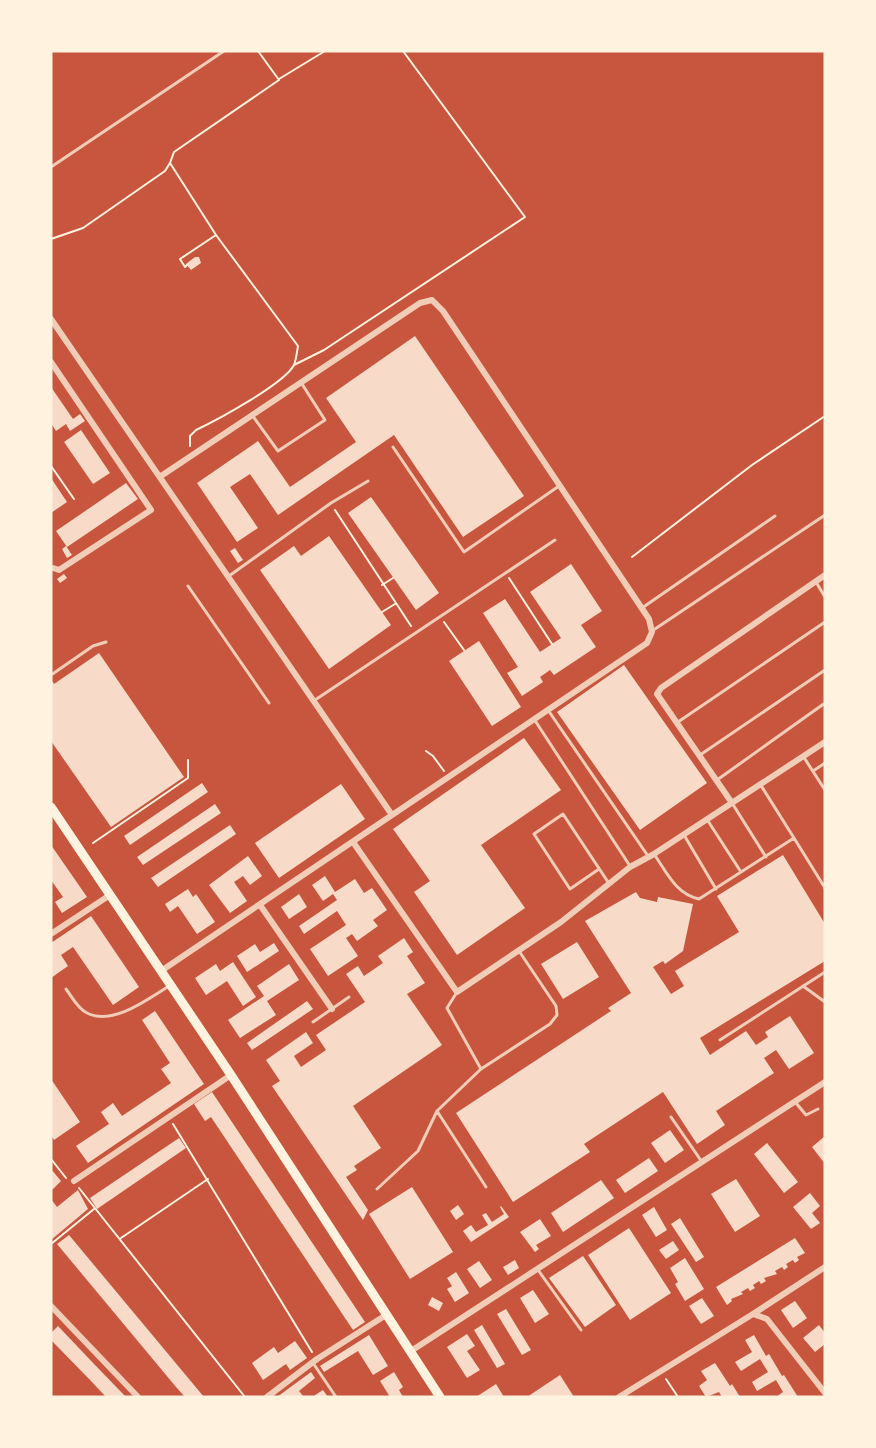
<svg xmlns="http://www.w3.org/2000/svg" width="876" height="1448" font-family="'Roboto Serif',serif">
<rect width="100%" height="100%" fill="#c8553d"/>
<path fill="#f7dbc8" d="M195 257H199L201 263 191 270 186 264Z
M415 336 524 496 463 537 394 435 278 515 250 474 230 487 258 528 237 542 197 483 258 441 290 487 356 442 326 398Z
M51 387 73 419 80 414 85 421 70 431 66 424 56 431 51 423Z
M81 430 110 473 93 484 64 442Z
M51 478 67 502 51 513Z
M126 483 138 499 67 547 56 531Z
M371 497 439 593 416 610 348 513Z
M329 536 391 625 329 669 260 570 294 546 301 556Z
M66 546 72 555 67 558 62 549Z
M235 548 243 560 238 563 230 551Z
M571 564 602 611 581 625 596 647 554 675 550 670 540 677 543 682 522 696 507 673 518 667 483 613 505 599 540 652 561 638 530 592Z
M64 574 67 578 60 583 57 579Z
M479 641 521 707 492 726 449 661Z
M99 653 184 777 111 827 51 741V679L54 684Z
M624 665 707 783 640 830 557 712Z
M524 738 561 790 481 845 525 908 457 955 414 892 430 881 393 829Z
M202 783 208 792 130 845 124 836Z
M341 784 365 819 279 878 255 843Z
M215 804 221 813 143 865 137 857Z
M230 825 236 834 158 887 151 878Z
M51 845 87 897 62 913 55 902 63 897 51 880Z
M783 855 825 924V961L700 1038 710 1055 746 1031 756 1045 768 1037 765 1032 790 1016 814 1053 789 1069 776 1050 764 1058 774 1073 716 1111 725 1125 697 1144 663 1092 584 1144 590 1152 513 1202 456 1113 611 1011 608 1008 631 993 585 921 636 892 640 898 657 902 658 897 693 904 683 951 665 964 663 961 653 967 671 994 684 986 675 971 739 932 717 896Z
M248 856 262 876 250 885 243 876 234 882 247 901 230 913 209 885Z
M325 876 335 892 355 879 364 893 372 888 387 910 373 920 378 926 357 941 352 934 346 938 358 956 328 976 310 949 346 925 337 911 304 934 299 926 337 900 333 894 323 901 312 885Z
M188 889 193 897 196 894 215 922 197 934 178 906 170 912 165 904Z
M299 894 307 907 289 919 281 907Z
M91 916 139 987 113 1005 73 947 61 955 68 966 51 978V943Z
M404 938 413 952 407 956 425 983 407 994 442 1045 353 1106 381 1148 354 1166 357 1170 346 1177 368 1210 363 1220 272 1086 280 1081 266 1060 306 1032 313 1043 294 1056 301 1067 326 1050 316 1035 365 1002 346 974 358 966 364 976 383 963 378 956Z
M577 942 599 977 563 999 541 964Z
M274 943 279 951 247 972 237 956 255 944 260 952Z
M233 962 256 997 243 1006 227 981 206 995 195 978 216 964 220 971Z
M289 964 299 980 267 1001 276 1015 240 1038 228 1020 264 996 257 986Z
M307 1001 313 1009 252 1050 247 1043Z
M155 1011 204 1084 88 1163 76 1146 109 1124 101 1112 113 1103 122 1116 171 1083 161 1069 170 1063 142 1020Z
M51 1079 80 1122 54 1140 51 1135Z
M212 1092 365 1322 353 1330 211 1117 205 1121 194 1104Z
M670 1130 684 1150 665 1163 651 1143Z
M825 1136V1164L812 1147Z
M179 1138 186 1148 97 1209 90 1198Z
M767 1143 798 1182 784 1193 754 1154Z
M649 1158 658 1171 625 1193 616 1180Z
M51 1169 61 1181 51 1191Z
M736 1179 760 1216 735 1232 711 1194Z
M601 1180 614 1198 563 1232 551 1213Z
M412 1187 453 1252 410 1279 369 1214Z
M78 1190 88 1209 51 1240V1199L57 1207Z
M810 1193 820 1206 812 1213 820 1223 811 1229 793 1207Z
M458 1205 464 1214 456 1220 450 1211Z
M501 1206 509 1217 471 1242 463 1231 471 1225 476 1232 488 1225 482 1215 486 1213 492 1222 504 1214 500 1207Z
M654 1207 667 1230 656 1237 642 1215Z
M680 1218 704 1257 696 1262 671 1224Z
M540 1219 551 1236 536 1245 539 1249 535 1252 520 1232Z
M629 1228 671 1293 630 1320 588 1255Z
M69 1235 204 1397H185L176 1387 57 1244Z
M795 1238 805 1253 797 1257 799 1260 795 1263 793 1260 786 1264 788 1267 784 1270 782 1267 775 1271 777 1274 764 1278 766 1281 761 1284 759 1281 753 1285 755 1288 750 1291 748 1288 741 1292 743 1294 731 1299 732 1301 727 1305 716 1287Z
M673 1241 679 1250 666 1259 659 1250Z
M583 1256 616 1305 585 1327 549 1278Z
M685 1258 704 1289 685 1301 675 1284 678 1282 670 1268Z
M515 1260 519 1268 508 1275 503 1267Z
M479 1261 492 1280 480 1288 467 1269Z
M456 1272 469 1293 455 1302 447 1289 452 1286 447 1278Z
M533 1290 549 1314 535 1323 520 1298Z
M432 1297 443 1303 439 1311 428 1305Z
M702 1298 714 1316 701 1324 689 1306Z
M795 1301 807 1318 793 1328 781 1310Z
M506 1309 531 1350 522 1355 497 1314Z
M482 1325 505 1364 497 1368 474 1330Z
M819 1325 825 1333V1344L815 1352 803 1338Z
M58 1326 95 1365 126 1397H106L91 1381 51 1340V1333Z
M467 1334 475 1346 467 1351 480 1370 467 1378 447 1347Z
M369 1335 388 1366 373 1375 358 1351 324 1372 320 1366Z
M754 1335 766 1356 769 1354 782 1376 784 1375 798 1397H776L783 1392 776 1380 757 1391 752 1382 768 1372 760 1359 741 1371 735 1362 752 1352 745 1340Z
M295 1341 307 1358 290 1370 286 1364 263 1380 252 1363 274 1347 278 1353Z
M715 1363 730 1386 732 1384 740 1397H722L719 1392 706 1397 699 1386 707 1380 701 1371Z
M311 1372 315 1378 299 1391 303 1396 277 1397Z
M394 1372 403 1387 399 1390 403 1397H390L380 1381Z
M560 1375 574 1397H527Z
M496 1384 504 1397H476Z
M323 1390 328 1397H312Z"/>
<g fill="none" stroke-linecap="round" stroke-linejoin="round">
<path stroke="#fff3e0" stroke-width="2" d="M279 79 325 51
M51 239 83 228 165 171 170 163
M187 265 185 267 180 259 216 235
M294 365 324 350 525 217 403 51
M190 446V436L196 430C217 420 284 384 294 365 296 360 297 352 298 346L216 235 170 163 174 152 279 80 258 51
M51 466 74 499
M335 510 411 626
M632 557 752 465 825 416
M509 578 552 644
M382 585 393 578
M382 612 395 604
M444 622 464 650
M426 751 433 756 444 771
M93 843 188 778V760
M173 1124 312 1352
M51 1159 66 1178
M79 1188 245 1397
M121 1238 208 1179
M51 1244 94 1209
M666 1379 678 1397"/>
<path stroke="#f1ccb7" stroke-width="3" d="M51 167 224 51
M252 415 278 451 325 420 302 384
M393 447 464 552 559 486
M229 576 331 503 368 481
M816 582 825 597
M188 586 269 703
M642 608 775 516
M652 631 825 515
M51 675 93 646 106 642
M315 700 555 540
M548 710 648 856
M534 719 630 866
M678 722 825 622
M700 755 825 670
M803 756 825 790
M813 771 825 763
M717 780 825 703
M732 803 766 857
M708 821 741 872
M684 835 716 889
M794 838 825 888
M654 854C667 873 676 894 699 899L794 838 760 784
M599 869 570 889 534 834 563 814 608 882
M803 986 825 1002
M66 989C72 997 78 1009 87 1013 113 1026 148 999 169 986
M313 1022 349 997
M720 1040 825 972
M481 1069 550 1024 557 1015 556 1006 519 951
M796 1103 806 1115 818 1109
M437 1111 486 1187
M671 1117 702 1162
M377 1189 418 1151 437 1111 481 1069 447 1008 457 992
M538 1270 581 1330
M313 1363 336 1397"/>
<path stroke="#f1ccb7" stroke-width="6" d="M51 319 392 815
M51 362 151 510 59 570 53 568
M161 476 420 303 432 300 443 311 649 619 652 632 647 643 161 971
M732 803 657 694 661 688 825 575
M353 842 457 992 561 922 630 867 654 854 825 742
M260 905 332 1009
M51 934 110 895
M74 1181 231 1075
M51 1306 138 1397
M753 1314 825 1267
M411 1351 825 1082
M267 1397 317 1359 386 1315
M619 1397 753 1314 767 1319 825 1393"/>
<path stroke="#fff3e0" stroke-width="9" d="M51 807 231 1075 440 1397"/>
</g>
<rect width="876" height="1448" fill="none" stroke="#fff3e0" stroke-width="105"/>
</svg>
